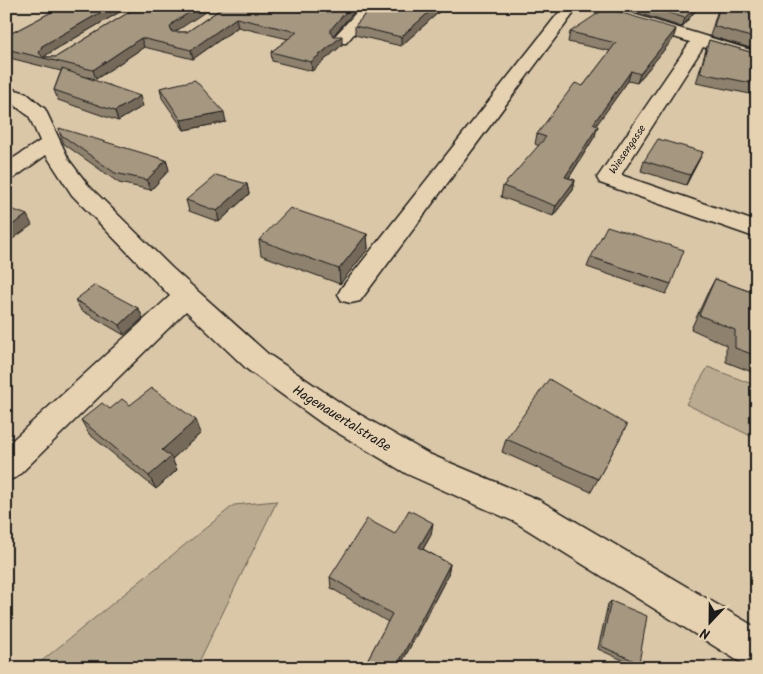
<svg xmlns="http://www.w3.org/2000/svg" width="763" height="674" font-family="Kalam,sans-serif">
<rect width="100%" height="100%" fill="#dac7a7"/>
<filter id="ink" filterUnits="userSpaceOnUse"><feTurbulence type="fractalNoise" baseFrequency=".02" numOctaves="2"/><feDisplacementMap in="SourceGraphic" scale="10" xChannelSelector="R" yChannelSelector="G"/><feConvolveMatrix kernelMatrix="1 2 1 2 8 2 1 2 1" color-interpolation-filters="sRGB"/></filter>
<g filter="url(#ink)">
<path fill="#baab90" stroke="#6b6456" d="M708 367 757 386V439L686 404Z
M277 501 196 668H33L234 505Z"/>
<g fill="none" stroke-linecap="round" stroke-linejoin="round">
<defs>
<path id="minor" d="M362 6H378L346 43H334L332 40 334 37Z
M564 6H579L360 301 351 303 342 301 338 294 342 287Z
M583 6H607L757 52V63L703 47 621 175 757 222V238L600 183 597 178 690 42 585 9Z
M6 87 26 93 45 109 69 160 88 185 172 268 268 354 345 406 429 454 539 500 757 628V668L743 664 515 522 407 474 323 424 248 370 186 311 17 477 6 481V446L170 296 72 195 46 155 14 178 6 179V163L40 141 29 116 6 99Z"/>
</defs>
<use href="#minor" stroke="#1c1c1c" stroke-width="3"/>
<use href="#minor" fill="#e6d2b0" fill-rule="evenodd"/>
</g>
<path fill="#8e826e" stroke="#1c1c1c" d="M63 6H130L46 55 45 57H56L139 6 176 32H187L225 6 333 36 342 45 312 71 272 61 271 52 288 39 238 27 193 59 144 47 96 79 78 75 143 106 118 121 58 100 54 90 61 71 6 57V36Z
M372 6H440V11L401 46 355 35V26Z
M618 6H697L696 10 682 27 618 7Z
M719 6H757V50L710 36Z
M676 29 673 39 637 83 628 81 596 125 595 136 569 178 575 180 573 190 553 216 501 197 503 186 539 146 535 144 537 134 583 86 610 51 568 42 570 32Z
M709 40 757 54V91L755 95 696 83Z
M160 88 226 122 184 130 162 98Z
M60 134 166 160 169 170 151 190 119 183 64 144Z
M703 152 698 162 686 185 641 171 644 161Z
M247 184 249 194 219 222 189 211 186 200Z
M367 234 368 249 340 284 261 255 259 240Z
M591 257 671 284 666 294 587 267Z
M715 279 757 294V374L726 362V345L691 329 707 294Z
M75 300 138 308 143 318 124 335 81 310Z
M130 405 201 433 172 459 177 470 156 489 89 434 81 420 110 409Z
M627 425 591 492 502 452 506 439Z
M395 534 431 535 423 549 450 564 448 575 399 668H363L388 622 331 588 330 577Z
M611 601 639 663 636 666 598 649 608 604Z"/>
<path fill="#746a5a" stroke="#1c1c1c" d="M112 6H130L46 55 45 58 40 57 39 53 42 46Z
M199 6H214L175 32 172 36 170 27 173 23Z
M351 6H359L330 39V30Z
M436 6H440V11L401 46V37Z
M695 6H697L696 10 682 27 685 18Z
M236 18 238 27 193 59 191 50Z
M676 29 673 39 637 83 640 74Z
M342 36V45L312 71 311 62Z
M141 38 144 47 96 79 93 70Z
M631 71 628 81 590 134 593 124Z
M140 96 143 106 118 121 115 111Z
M224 112 226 122 184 130 181 120Z
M598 126 595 136 563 187 565 177Z
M703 152 698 162 686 185 690 175Z
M166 160 169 170 151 190 147 180Z
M575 180 573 190 553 216 556 206Z
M247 184 249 194 219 222 217 211Z
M27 215 32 225 6 244V229Z
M367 234 368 249 340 284 339 269Z
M138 308 143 318 124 335 120 325Z
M196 420 201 433 172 459 177 470 156 489 149 476 162 450Z
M433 523 431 535 418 558 419 547Z
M450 564 448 575 399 668H396Z"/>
<path fill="#a59780" stroke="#1c1c1c" d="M63 6H112L42 46 39 53 43 57H56L139 6H199L173 23 170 27 172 32H187L225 6H351L330 30 333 36H342L311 62 271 52 297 32 236 18 191 50 141 38 93 70 6 49V36Z
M372 6H436L401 37 355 26Z
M646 6H695L685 18Z
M720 6H757V39L714 26Z
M606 8 676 29 640 74 631 71 593 124 598 126 565 177 575 180 556 206 503 186 546 137 537 134 575 83 583 86 616 43 570 32Z
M709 40 757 54V84L700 73Z
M62 69 140 96 115 111 54 90Z
M195 80 224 112 181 120 160 88Z
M59 128 166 160 147 180 115 173 60 134Z
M658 139 703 152 690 175 644 161Z
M216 175 247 184 217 211 186 200Z
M6 207 27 215 6 229Z
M290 208 367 234 339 269 259 240Z
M607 226 684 250 671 284 591 257Z
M715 279 757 294V356L735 348V330L699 315Z
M95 285 138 308 120 325 75 300Z
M549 379 627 425 598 479 506 439Z
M152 388 196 420 162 450 171 457 149 476 81 420 102 403 110 409 122 399 130 405Z
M409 510 433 523 419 547 450 564 396 668H363L392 614 330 577 367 519 395 534Z
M611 601 647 616 639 663 601 646Z"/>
</g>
<g text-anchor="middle" stroke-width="5" stroke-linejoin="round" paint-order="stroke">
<g font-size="11" fill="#1c1c1c" stroke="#e6d2b0">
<text transform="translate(627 149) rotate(-56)" y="4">Wiesengasse</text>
</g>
<g font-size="14" fill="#1c1c1c" stroke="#e6d2b0">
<text transform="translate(342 418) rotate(32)" y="5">Hagenauertalstraße</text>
</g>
</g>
<rect width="763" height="674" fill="none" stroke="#e6d2b0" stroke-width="25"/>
<rect x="12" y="12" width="738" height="649" fill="none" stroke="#1c1c1c" stroke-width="2" filter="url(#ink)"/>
<g transform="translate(710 622) rotate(202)" stroke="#e6d2b0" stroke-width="4" paint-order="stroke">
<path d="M0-4L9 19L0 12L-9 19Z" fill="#1c1c1c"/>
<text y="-8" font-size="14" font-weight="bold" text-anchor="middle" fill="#1c1c1c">N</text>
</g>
</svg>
